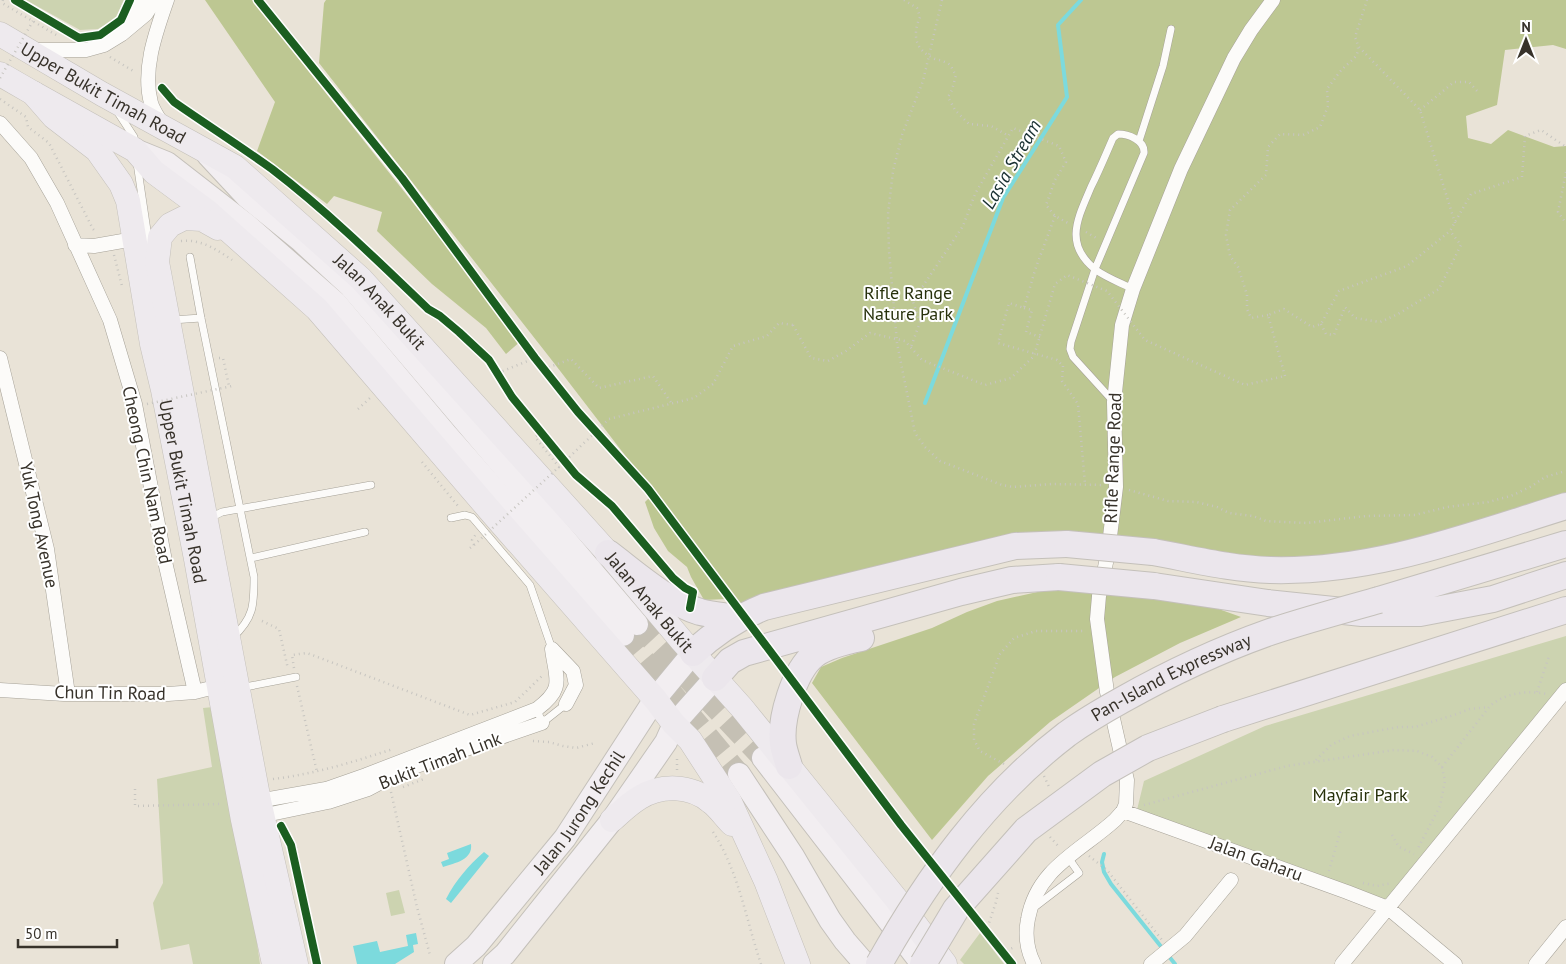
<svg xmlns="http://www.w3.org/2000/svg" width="1566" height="964" font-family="'PT Sans',sans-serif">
<rect width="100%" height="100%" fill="#e9e3d7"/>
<path fill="#ccd3b0" d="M26 0H124L115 19 98 29 80 30Z
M1566 636V691L1384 903 1136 814 1144 781 1265 726Z
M213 707 225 722 260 964H193L189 944 161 950 153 903 163 883 157 779 212 767 203 708Z
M399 890 405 913 391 916 386 893Z
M980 933 1004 964H964L960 960Z"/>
<path fill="#bdc792" d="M205 0H252L522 340 506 354 486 328 432 284 377 231 382 212 334 196 327 204 257 151 275 102Z
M326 0H1566V49L1553 45 1505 50 1497 105 1466 116 1468 138 1491 144 1508 130 1554 147 1566 146V494L1393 547 1302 558 1253 557 1098 538 741 606 554 363 319 63 324 3Z
M649 498 727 599 704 600 691 577 687 567 668 551 654 528 645 502Z
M1051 589 1188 598 1241 617 1180 643 1115 677 1050 722 988 776 932 840 812 683 821 667 842 658 932 628 967 612 997 601Z"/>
<path fill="#7cdadd" d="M471 844C473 860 455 863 443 867L441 862 449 859 447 853Z
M484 852 489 856 451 903 446 899C456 880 468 866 484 852Z
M416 933 418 944 413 945 414 952 395 964H357L353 946 377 941 380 952 408 946 406 935Z"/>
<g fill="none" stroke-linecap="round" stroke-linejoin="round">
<path stroke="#7cdadd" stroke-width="4" d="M925 403 1003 198 1067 97 1058 25 1081 0
M1104 854 1102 862 1104 872 1111 884 1163 949
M1167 954 1175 964"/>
<path stroke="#c5c0b4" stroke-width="22" stroke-dasharray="22 11" stroke-linecap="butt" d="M637 624 763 758
M623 635 739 774"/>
<defs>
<path id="service" d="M117 111 134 137V143
M1139 141 1163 66 1171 29
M137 163 149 244
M190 257 201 318 254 577C254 605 254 618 232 638
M172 320 201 318
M1113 401 1073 357 1070 349 1071 342 1095 269 1144 153C1145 140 1128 134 1118 134L1113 138C1106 154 1099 171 1091 187 1078 218 1063 244 1096 270 1107 278 1121 283 1133 289
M210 518 222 512 371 485
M451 518 465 515 472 517 530 585 552 649
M251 558 365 532
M240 688 296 677
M537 709 542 723 566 704
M1036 906 1079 873 1067 856"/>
<path id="minor" d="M132 25 142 0
M32 50H86L104 45 122 34 146 14 155 0
M0 123 31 158 57 203 110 320 135 404 166 566 195 692
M162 124C158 117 153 110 151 103 142 69 156 32 167 0
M75 245 94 246 134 239
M0 358 47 549 68 694
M552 649 573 671 576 685 566 704
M0 690 64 694H168L195 692 219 686
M252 802 326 789 366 775 537 709C565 688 556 680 552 649
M1123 811 1347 892 1388 908 1455 964
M256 817 328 802 368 789 402 771 542 723
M1034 964C1027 950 1025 934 1028 919 1037 868 1081 851 1115 820L1123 811 1126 804 1127 780 1107 692 1097 619 1099 596 1108 553 1116 487 1114 402 1122 325 1133 289 1181 169 1234 58 1251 30 1273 0
M1151 964 1185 936 1231 880
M1342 964 1566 690
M1536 964 1566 927"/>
<g id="primary">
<path d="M135 150 167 163 248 226 336 303 447 435 623 635"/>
<path d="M208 155 247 197 300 240 350 286 637 624"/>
<path d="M763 758 922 964"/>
<path d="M739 774 793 856 830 920 845 941 865 964"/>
<path id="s1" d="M456 964 476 946 565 838 655 699 693 653"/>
<path d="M494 964 505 954 612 820 666 742 674 724 715 678"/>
</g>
<g id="trunk">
<path id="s2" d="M0 34 102 94 235 167 361 279 608 553 682 641 742 708 897 900 945 964"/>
<path id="s3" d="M0 74 33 93 54 117 97 150 121 184 128 201 152 344 163 390 196 559 243 820 274 964"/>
<path d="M33 93 135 150 154 172 208 212 317 309 493 514 655 699 674 724 690 740 729 800 766 881 798 964"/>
<path d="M218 228 202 219 184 218 170 225 160 237 157 262 259 801 296 964"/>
<path d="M612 820C621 812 629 804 639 798 661 784 691 785 711 802 719 808 725 817 732 824"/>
</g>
<path id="motorway" d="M1153 552C1192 559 1231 569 1270 570 1373 573 1469 536 1566 506
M608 553C636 574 665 601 700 612 712 615 725 616 738 618
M1154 586 1268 603 1362 613H1420L1493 599 1566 575
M1379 600 1566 544
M693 653C714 633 737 618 764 607L1015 546 1067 544
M715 678 730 661 744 653 961 592 1012 580 1059 577
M1223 719 1566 610
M789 766C787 759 784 751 783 744 780 719 794 671 814 655 827 645 846 641 861 638"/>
</defs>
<use href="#service" stroke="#a6a298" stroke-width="8"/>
<use href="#minor" stroke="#a6a298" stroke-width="15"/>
<use href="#primary" stroke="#c4c0ba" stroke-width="24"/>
<use href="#trunk" stroke="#c4c0ba" stroke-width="25"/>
<use href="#motorway" stroke="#c4c0ba" stroke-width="28"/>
<path stroke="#c7c5c0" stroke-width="2.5" stroke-dasharray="1 4" stroke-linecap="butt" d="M3 0 2 3 58 36
M904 0 917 8 920 17C912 36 915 50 935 59 939 60 947 62 950 65 952 67 954 73 956 75L952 90 948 97 955 110 969 124 991 126 1009 136
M942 0 923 81 902 135 893 171 888 214 889 251 897 343 915 433 925 447 940 461 1002 485 1013 487 1052 484 1104 485
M1359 47 1420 110 1455 223
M110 57 135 72
M0 99 26 117 28 127 49 143 93 229 96 232
M1420 110 1454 82H1469L1478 92
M1566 172 1558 212 1566 223
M1055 216 1035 270 1024 308 1009 303 998 343 1057 360 1063 366
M1086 232 1098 239
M181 241C201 239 216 249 232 260
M114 255 122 286
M894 291 910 293 923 286 963 226 975 194 1013 128 1059 146 1066 162 1055 180 1046 205 1055 216 1068 223
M910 293 920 322 911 347
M1024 308 1032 310 1026 332 1040 337
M1268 315 1251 318 1247 309V295L1243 282 1238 267 1230 256 1226 235 1230 210 1266 175 1268 147 1280 134 1303 135 1320 127 1328 106 1327 89C1331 84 1335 78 1339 73 1351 58 1364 58 1355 37L1367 0
M1321 324 1326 334 1334 335 1345 307 1355 318 1380 322 1398 314 1439 289 1461 245 1450 231
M219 358H223L229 386
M1063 366 1062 381 1078 404 1085 484
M544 369 571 359 599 388 653 376 672 404
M498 373 535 358
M1285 376 1268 315 1284 309 1312 327 1321 324 1339 291 1407 266 1450 231 1471 194 1522 177 1525 136 1541 130 1566 147
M358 409 370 398
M541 433 535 437 559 467 609 419 694 398 713 384 733 346 767 336 779 323 793 325
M422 462 458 506
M1129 490 1168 501 1196 502 1217 507 1229 513 1253 516 1266 521 1307 523 1366 516 1415 515 1447 507 1488 502 1511 496 1532 486 1545 477 1566 471
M474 545 472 540 476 534
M262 621 279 629 288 669
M294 668 292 655 307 653 470 715 515 702 543 675
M297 686 317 772
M1537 692 1549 656
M533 741 549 742 563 746 576 748 595 743
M1316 760 1331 745 1350 736 1398 727H1415L1454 715 1470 709 1489 707
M1004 764 980 751 974 740V724L1000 654 1014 638 1036 631H1086
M1442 767 1490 706C1505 693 1527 690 1547 694
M677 770V758
M1044 776 1050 789
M273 779C315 774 353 762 393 749
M403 787 424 779
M135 789V806L222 804
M391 792 417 907 430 955
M1144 805 1287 766 1394 750 1417 751 1432 757 1442 767 1445 781 1440 806 1417 850
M285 831 295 843 321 964
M713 832C739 872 746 920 761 964
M1392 835 1399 847 1414 854
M1050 837 1060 848
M1089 856 1107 870 1162 940
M1329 871 1341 829
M1363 883 1377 886 1392 883
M986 932 996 902 998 893
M1002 952 1015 947"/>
<use href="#service" stroke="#fcfbf9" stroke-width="7"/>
<use href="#minor" stroke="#fcfbf9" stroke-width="14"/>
<use href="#primary" stroke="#f2eef1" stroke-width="22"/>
<use href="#trunk" stroke="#eeeaee" stroke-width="24"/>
<use href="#motorway" stroke="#ebe6ec" stroke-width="26"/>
<defs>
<g id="motorway-bridge">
<path d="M1067 544 1153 552"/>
<path d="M1059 577 1154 586"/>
<path id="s4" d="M879 964C928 877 987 795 1067 734 1085 721 1104 710 1122 700 1170 673 1219 650 1270 632 1306 620 1343 610 1379 600"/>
<path d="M923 964 956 909 1026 830 1102 774 1148 748 1223 719"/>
</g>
</defs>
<use href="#motorway-bridge" stroke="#c4c0ba" stroke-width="28" stroke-linecap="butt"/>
<path stroke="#c7c5c0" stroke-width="2.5" stroke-dasharray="1 4" stroke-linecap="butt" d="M0 78 33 21
M793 325 811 358 828 361 846 351 870 333 905 341 922 360 985 385 1011 378 1034 356 1055 284 1067 275 1107 291 1145 340 1245 385 1285 376
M147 404 232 386
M470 548 474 545 559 467"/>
<use href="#motorway-bridge" stroke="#ebe6ec" stroke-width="26"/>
<defs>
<path id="cycleway" d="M15 0 79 38 100 35 121 20 130 0
M258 0 402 178 535 358 578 412 648 489 901 825 1012 964
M162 88 174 102C207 125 240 146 272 169 328 212 378 261 428 309L440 316 459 332 489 360 512 397 576 475 612 506 673 578 685 588 693 592 690 608
M281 826 291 845 317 964"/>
</defs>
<use href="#cycleway" stroke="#fff" stroke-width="11"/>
<use href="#cycleway" stroke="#1b5e20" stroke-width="8"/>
</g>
<g text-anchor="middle" stroke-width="4" stroke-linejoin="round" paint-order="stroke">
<g font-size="18" fill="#37322a" stroke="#fff">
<text dy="6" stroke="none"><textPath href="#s2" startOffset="119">Upper Bukit Timah Road</textPath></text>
<text dy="6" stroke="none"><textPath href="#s2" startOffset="468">Jalan Anak Bukit</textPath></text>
<text transform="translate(1113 458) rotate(-88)" y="6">Rifle Range Road</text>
<text transform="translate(147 475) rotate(78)" y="6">Cheong Chin Nam Road</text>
<text dy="6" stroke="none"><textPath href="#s3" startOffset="480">Upper Bukit Timah Road</textPath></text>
<text transform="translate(39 525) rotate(78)" y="6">Yuk Tong Avenue</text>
<text dy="6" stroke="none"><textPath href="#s2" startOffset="872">Jalan Anak Bukit</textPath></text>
<text dy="6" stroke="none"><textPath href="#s4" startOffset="418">Pan-Island Expressway</textPath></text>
<text transform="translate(110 693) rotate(1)" y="6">Chun Tin Road</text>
<text transform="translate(440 761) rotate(-21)" y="6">Bukit Timah Link</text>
<text dy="6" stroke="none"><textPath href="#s1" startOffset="196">Jalan Jurong Kechil</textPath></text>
<text transform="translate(1256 859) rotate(20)" y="6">Jalan Gaharu</text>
</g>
<g font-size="18" fill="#27310b" stroke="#fff">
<text x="908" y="299">Rifle Range<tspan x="908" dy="21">Nature Park</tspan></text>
<text x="1360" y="801">Mayfair Park</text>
</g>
<g font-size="19" font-style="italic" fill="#193032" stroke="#fff">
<text transform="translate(1011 164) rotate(-60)" y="7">Lasia Stream</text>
</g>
</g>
<g transform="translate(1526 40)" stroke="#ffffff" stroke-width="4" paint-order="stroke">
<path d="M0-4L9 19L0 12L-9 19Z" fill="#37322a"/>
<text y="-8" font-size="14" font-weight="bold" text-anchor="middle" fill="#37322a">N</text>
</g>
<path d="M18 939v8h99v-8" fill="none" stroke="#37322a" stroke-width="2.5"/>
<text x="25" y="939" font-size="15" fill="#37322a" stroke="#ffffff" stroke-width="4" paint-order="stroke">50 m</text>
</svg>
